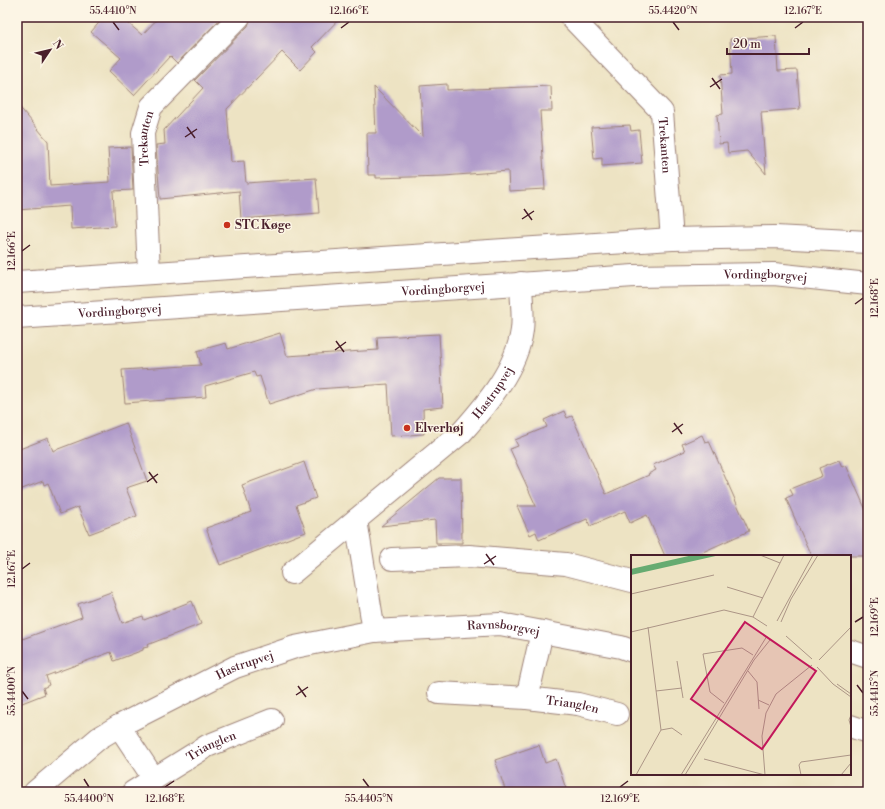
<svg xmlns="http://www.w3.org/2000/svg" width="885" height="809" font-family="'Libre Bodoni',serif">
<rect width="100%" height="100%" fill="#fcf5e5"/>
<filter id="ink" filterUnits="userSpaceOnUse"><feTurbulence type="fractalNoise" baseFrequency=".025" numOctaves="2"/><feDisplacementMap in="SourceGraphic" scale="8" xChannelSelector="R" yChannelSelector="G"/><feConvolveMatrix kernelMatrix="1 2 1 2 8 2 1 2 1" color-interpolation-filters="sRGB"/></filter>
<filter id="wash" filterUnits="userSpaceOnUse"><feTurbulence type="fractalNoise" baseFrequency=".012" numOctaves="4" result="noise"/><feDisplacementMap in="SourceGraphic" scale="16" xChannelSelector="R" yChannelSelector="G"/><feGaussianBlur stdDeviation="0.9" result="paint"/><feColorMatrix in="noise" values="0 0 0 0 0 0 0 0 0 0 0 0 0 0 0 0 0 1.4 0 .05"/><feComposite in="paint" operator="in"/></filter>
<g filter="url(#wash)">
<rect width="100%" height="100%" fill="#ede3c3"/>
<g id="blocks">
<path fill="#b09bca" d="M104 17H121L142 35 159 17H222L177 63 170 56 134 95 109 71 121 58 91 32Z
M251 17H341L312 47 317 52 300 70 282 52 227 109 231 162 244 161 246 183 316 178 319 213 241 219 239 191 160 199 156 145 165 144 164 130 203 88 195 80 248 26Z
M776 36 778 71 797 70 800 109 761 112 766 174 747 151 728 153 727 143 719 144 717 115 723 114 720 75 732 74 730 39Z
M447 84V90L551 86 552 111H540L545 189 509 191 508 171 444 176 376 178V175H368L367 133H376L374 87 423 137 420 86Z
M17 104 48 141 50 186 110 182 108 148 131 147 133 190 113 191 115 226 71 229 70 206 17 210Z
M630 125 631 131 639 130 642 163 602 166V158L594 159 591 127Z
M280 333 287 356 378 350 377 337 439 334 443 407 423 409 424 434 391 436 388 384 317 389 269 404 260 376 256 377 254 372 205 386 206 397 125 403 122 370 201 365 197 351 226 343 228 349Z
M564 411 567 418 572 416 606 494 649 475 648 474 656 470 653 465 685 451 682 444 702 435 705 442 709 441 749 531 694 556H665L647 515 630 523 625 511 590 526 587 519 539 540 536 532 530 535 517 506H536L510 449 518 446 515 440 547 427 544 420Z
M126 423 147 481 126 488 137 516 89 534 78 507 60 514 48 483 44 485 43 481 17 491V450L48 438 53 451Z
M839 460 842 467 846 465 868 515V556H811L786 498 793 495 790 489 822 476 819 468Z
M304 462 316 498 296 505 306 532 220 565 206 528 251 512 242 485Z
M439 478H461L462 543H436L435 520 381 526Z
M111 592 122 623 143 616 144 620 192 601 201 624 147 645 148 647 143 648V650L114 661 111 652 46 676 49 685 43 688 45 694 17 705V641L82 617 78 604Z
M539 745 545 763 556 759 567 792H506L495 760Z"/>
</g>
</g>
<g filter="url(#ink)">
<use href="#blocks" fill-opacity="0" stroke="#9c8177" stroke-width="1"/>
<g fill="none" stroke-linecap="round" stroke-linejoin="round">
<defs>
<g id="minor">
<path id="s1" d="M571 17 662 112 672 239"/>
<path id="s2" d="M149 273 143 133 151 107 239 17"/>
<path d="M356 520 374 631"/>
<path d="M392 559 469 556 566 564 632 581"/>
<path id="s3" d="M292 573 462 432C487 404 517 368 522 330 524 315 521 298 521 283"/>
<path d="M850 651 868 657"/>
<path id="s4" d="M439 693 527 698 578 704 617 714"/>
<path d="M527 698 542 632"/>
<path d="M119 726 154 779"/>
<path d="M850 726 868 732"/>
<path id="s5" d="M35 792 99 738 119 726 235 667 295 647 374 631 500 624 621 647 632 651"/>
<path id="s6" d="M133 792 207 746 272 720"/>
</g>
<g id="major">
<path d="M17 282 672 239 775 237 868 242"/>
<path id="s7" d="M17 318 634 276 774 274 868 284"/>
</g>
</defs>
<use href="#minor" stroke="#9c8177" stroke-width="24"/>
<use href="#major" stroke="#9c8177" stroke-width="24"/>
<use href="#minor" stroke="#fff" stroke-width="22"/>
<use href="#major" stroke="#fff" stroke-width="22"/>
</g>
</g>
<path fill="none" stroke="#4a1f2b" stroke-width="1.5" d="M113 22 119 30M673 22 679 30M341 28 349 22M795 28 803 22M712 78 720 89M710 87 722 79M187 127 195 138M185 137 197 129M524 209 532 220M522 219 534 211M22 251 30 245M855 304 863 298M336 341 344 352M335 350 346 342M674 423 682 434M672 432 683 424M149 472 157 483M147 482 158 474M486 554 494 565M484 564 496 556M22 569 30 563M855 622 863 617M857 685 863 693M298 686 306 697M22 691 28 699M296 695 308 687M84 779 89 787M363 779 369 787M165 787 174 781M620 787 628 781"/>
<g fill="#c8321e" stroke="#fcf5e5" stroke-width="1.5">
<circle cx="227" cy="225" r="4"/>
<circle cx="407" cy="428" r="4"/>
</g>
<g text-anchor="middle" stroke-width="3" stroke-linejoin="round" paint-order="stroke">
<g font-size="12" fill="#4a1f2b" stroke="#fcf5e5">
<text dy="4" stroke="none"><textPath href="#s2" startOffset="135">Trekanten</textPath></text>
<text dy="4" stroke="none"><textPath href="#s1" startOffset="165">Trekanten</textPath></text>
<text dy="4" stroke="none"><textPath href="#s7" startOffset="750">Vordingborgvej</textPath></text>
<text dy="4" stroke="none"><textPath href="#s7" startOffset="427">Vordingborgvej</textPath></text>
<text dy="4" stroke="none"><textPath href="#s7" startOffset="103">Vordingborgvej</textPath></text>
<text dy="4" stroke="none"><textPath href="#s3" startOffset="271">Hastrupvej</textPath></text>
<text dy="4" stroke="none"><textPath href="#s5" startOffset="511">Ravnsborgvej</textPath></text>
<text dy="4" stroke="none"><textPath href="#s5" startOffset="247">Hastrupvej</textPath></text>
<text dy="4" stroke="none"><textPath href="#s4" startOffset="134">Trianglen</textPath></text>
<text dy="4" stroke="none"><textPath href="#s6" startOffset="91">Trianglen</textPath></text>
</g>
<g font-size="12" font-weight="bold" fill="#4a1f2b" stroke="#fcf5e5" text-anchor="start">
<text x="235" y="229">STC Køge</text>
<text x="415" y="432">Elverhøj</text>
</g>
</g>
<g transform="translate(631 555)">
<rect width="220" height="220" fill="#ede3c3"/>
<path d="M62 0H89L0 20V14Z" fill="#66ab71"/>
<path fill="none" stroke="#ac9586" stroke-width="1" d="M129 0 149 8M96 32 132 43M0 39 83 20M122 62 153 0M146 66 182 0M150 67 160 44 187 0M17 72 30 175 41 173 51 180M0 77 93 55 122 62 136 71M155 81 181 104M188 105 220 72M46 106 52 143M186 112 202 129 220 142M117 116 126 127 128 154M206 129 220 139M25 136 51 133M127 145 138 150M93 148 79 137 72 99 111 93 122 100M220 160 218 165 220 172M73 204 134 220M5 220 30 175M50 220 136 81M54 220 123 105 139 85M134 220 131 181 135 158 145 139 181 110M170 220 168 210 170 207 220 200M210 220 220 208"/>
<path fill="#c2185b" fill-opacity="0.15" stroke="#c2185b" stroke-width="2" d="M114 67 185 116 131 194 60 144Z"/>
<rect width="220" height="220" fill="none" stroke="#4a1f2b" stroke-width="2"/>
</g>
<rect width="885" height="809" fill="none" stroke="#fcf5e5" stroke-width="44"/>
<g transform="translate(50 50) rotate(55)" stroke="#fcf5e5" stroke-width="3" paint-order="stroke">
<path d="M0-3L7 15L0 10L-7 15Z" fill="#4a1f2b"/>
<text y="-6" font-size="11" font-weight="bold" text-anchor="middle" fill="#4a1f2b">N</text>
</g>
<path d="M727 48v6h82v-6" fill="none" stroke="#4a1f2b" stroke-width="2"/>
<text x="733" y="48" font-size="12" fill="#4a1f2b" stroke="#fcf5e5" stroke-width="3" paint-order="stroke">20 m</text>
<rect x="22" y="22" width="841" height="765" fill="none" stroke="#4a1f2b" stroke-width="1.5"/>
<g font-size="10" text-anchor="middle" fill="#4a1f2b">
<text x="113" y="14">55.4410°N</text>
<text x="349" y="14">12.166°E</text>
<text x="673" y="14">55.4420°N</text>
<text x="803" y="14">12.167°E</text>
<text transform="translate(11 251) rotate(-90)" y="4">12.166°E</text>
<text transform="translate(874 298) rotate(-90)" y="4">12.168°E</text>
<text transform="translate(11 569) rotate(-90)" y="4">12.167°E</text>
<text transform="translate(874 617) rotate(-90)" y="4">12.169°E</text>
<text transform="translate(11 691) rotate(-90)" y="4">55.4400°N</text>
<text transform="translate(874 693) rotate(-90)" y="4">55.4415°N</text>
<text x="89" y="802">55.4400°N</text>
<text x="165" y="802">12.168°E</text>
<text x="369" y="802">55.4405°N</text>
<text x="620" y="802">12.169°E</text>
</g>
</svg>
